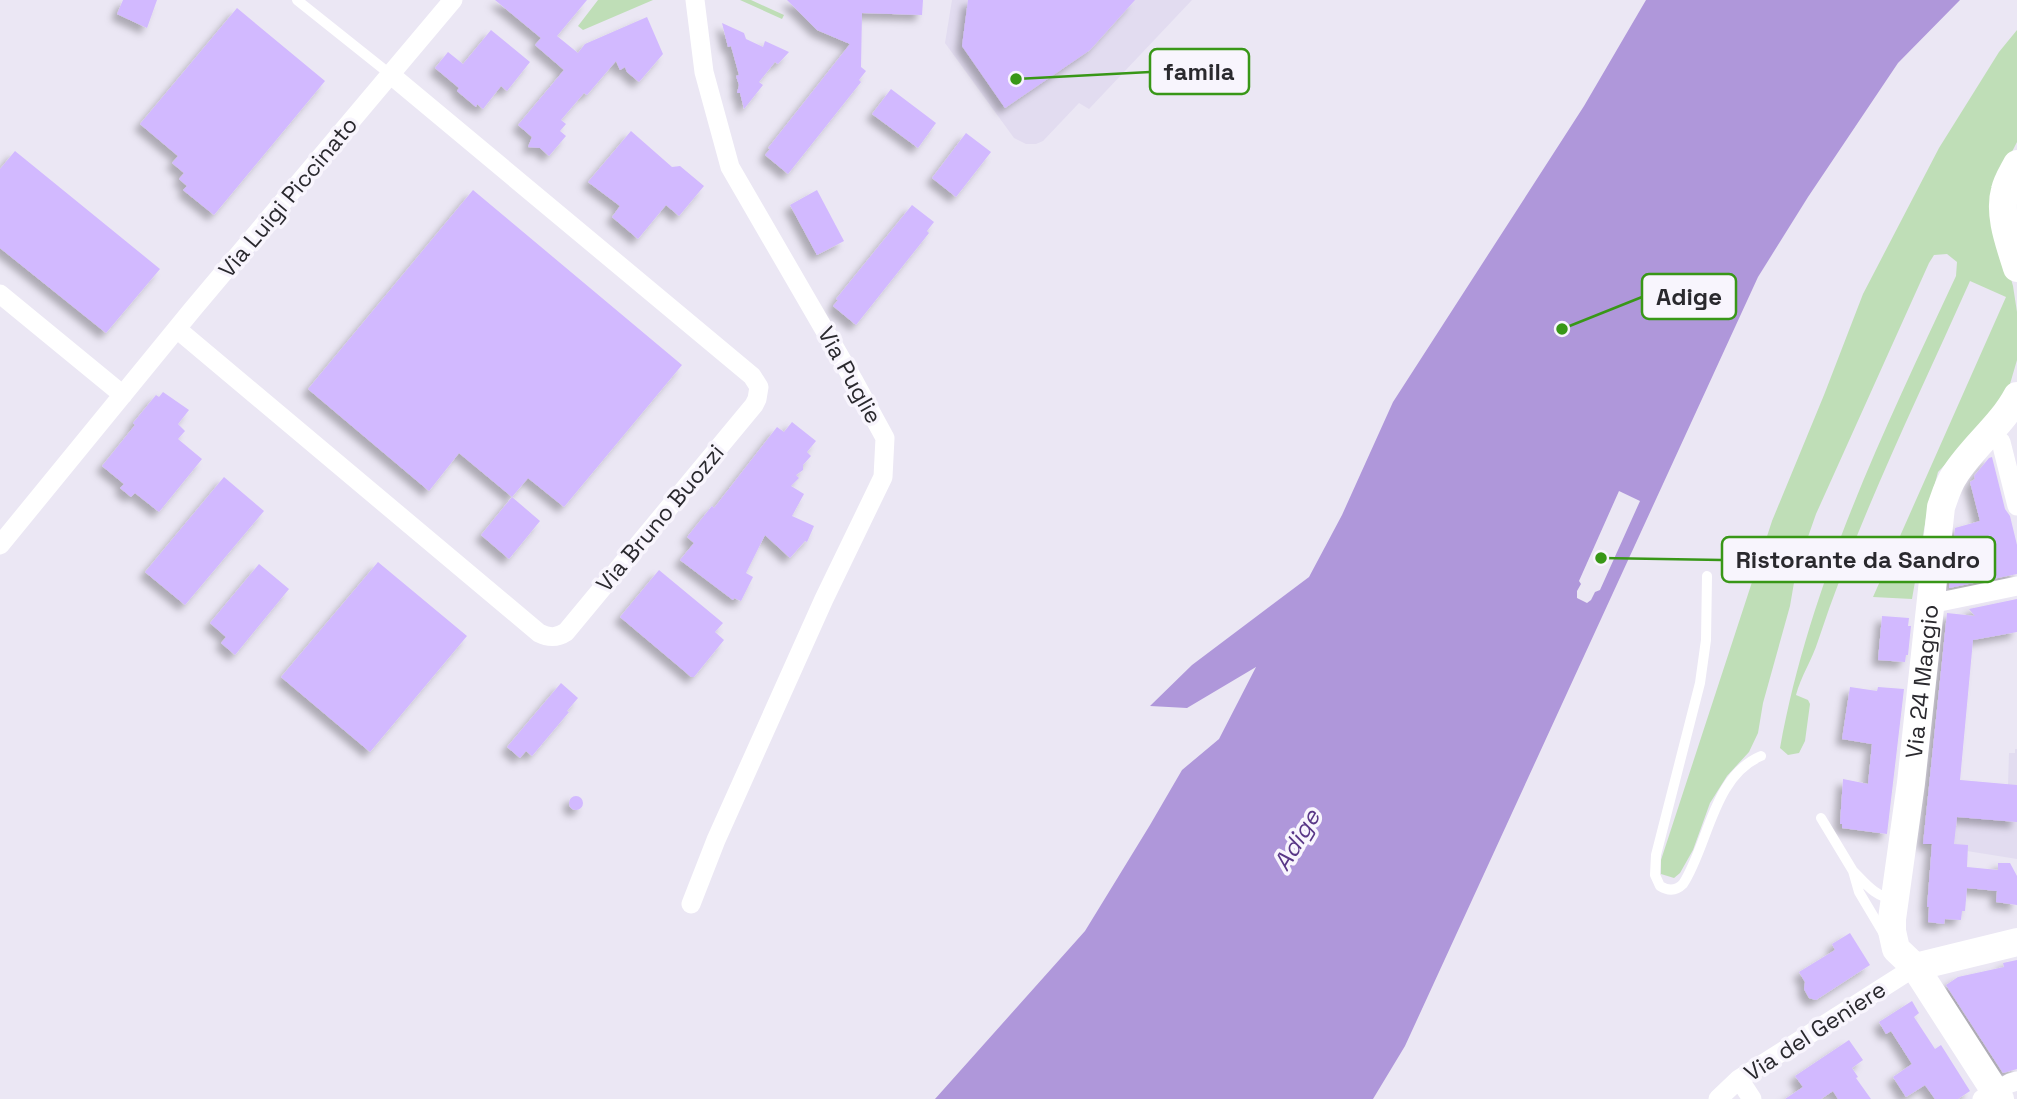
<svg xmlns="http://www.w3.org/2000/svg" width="2017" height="1099" font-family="'Space Grotesk',sans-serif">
<defs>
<filter id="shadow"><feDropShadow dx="-6" dy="6" stdDeviation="3.5" flood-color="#0004"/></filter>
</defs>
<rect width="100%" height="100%" fill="#ebe7f4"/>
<path fill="#e2dcf0" d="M952 0H1192L1089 109 1079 103 1043 141 1036 144H1026L1014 138 945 43Z
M2015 749H2017V859L1923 844 1930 777 2008 785 2009 753H2015Z"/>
<path fill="#bfdeb7" d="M598 0H653L583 30 578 26Z
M740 0H751L784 15 782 19Z
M2017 30V142L1995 185V222L2013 286 2017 312V360L2010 384 1989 419 1938 472 1926 518 1912 599 1873 597 2006 297 1970 281C1917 400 1859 517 1818 641 1812 660 1801 676 1796 695L1808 700 1810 704 1805 741 1799 753 1788 755 1780 748C1810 582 1885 428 1956 276L1957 262 1947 254 1934 255 1929 263 1816 514 1796 571 1790 606 1763 703 1758 733 1749 752 1727 776 1710 803 1693 850 1680 873 1674 878 1661 874V860L1772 521 1824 395 1863 294 1939 148 1999 52Z"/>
<path fill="#af97da" d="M1646 0H1960L1898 63 1808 197 1758 277 1405 1046 1373 1099H935L1085 931 1150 825 1182 770 1219 739 1256 667 1187 708 1150 706 1192 665 1309 577 1342 515 1393 402 1584 106Z"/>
<path fill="#ebe7f4" d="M1619 491 1640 501 1600 590 1595 592 1591 600 1587 603 1577 598V591L1581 584 1579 581Z"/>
<path fill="#d2b9ff" filter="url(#shadow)" d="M123 0H157L147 28 117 14Z
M495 0H587L557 36 578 53 585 44 647 17 663 54 639 82 627 72 625 67 620 70 616 61 587 95 584 93 561 120 566 124 560 131 566 136 549 156 540 148 528 147 532 137 518 125 564 70 535 45 541 38Z
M787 0H923L922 15 862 13 861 67 866 71 859 80 861 82 788 174 765 155 770 149 768 148 850 44 817 30Z
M968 0H1135L1090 50 1005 108 962 46Z
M237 8 325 81 214 215 183 190 187 186 179 179 184 173 172 163 178 156 140 124Z
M722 23 744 33 746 39 763 47 765 41 789 52 778 64 775 62 759 82 763 85 744 109 740 93H737L739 85 736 76 739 75 731 46 728 47Z
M491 30 530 62 507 91 501 86 483 109 477 104 476 107 457 91 459 88 435 68 448 52 463 64Z
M891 89 936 123 918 148 872 114Z
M631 131 672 167 680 166 704 186 679 216 666 205 638 239 612 217 620 206 588 182Z
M966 133 991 152 956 197 932 178Z
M15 151 160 269 106 333 0 248V169Z
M473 190 682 365 564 507 528 478 512 497 459 453 429 491 308 389Z
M817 190 844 241 817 255 790 205Z
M912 205 934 222 927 231 929 233 856 325 833 306 838 300 836 299Z
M163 392 189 410 178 424 185 431 178 439 202 459 159 512 135 493 131 497 120 488 124 484 102 466 135 425 133 423 156 395 159 397Z
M792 422 816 441 807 452 811 456 803 465V470L796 475 799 478 791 486 804 494 792 516 814 526 807 542 805 541 790 558 765 535 746 573 753 577 741 601 734 598 733 600 680 560 694 543 687 537 712 506 714 508 777 427 784 432Z
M1992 457 2005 509 2010 516 2017 545V574L1949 588 1955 528 1980 521 1970 482 1975 479 1974 476 1989 458Z
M224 477 264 511 185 605 145 572Z
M512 497 540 521 509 559 481 535Z
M378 562 467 636 370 752 281 677Z
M259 564 289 589 235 655 221 643 226 637 210 623Z
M659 570 723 623 715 632 724 640 694 677H691L683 670 620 617Z
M2017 599V632L1973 640 1960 780 2017 785V822L1957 817 1954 844 1968 845 1967 867 1998 870V863H2010L2017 876V905L1996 902 1997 891 1967 888 1965 911H1962L1961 920 1945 919 1944 924 1928 922 1929 907H1927L1932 844H1923L1947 613 1975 616 1969 609Z
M1882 616 1909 618 1908 626H1911L1908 655H1906L1905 662 1878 660Z
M561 683 578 698 567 711 569 712 532 756 526 751 520 758 507 747Z
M1850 687 1877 691 1878 687 1904 689 1887 834 1842 828V824H1840L1843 779 1868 784 1872 744 1842 739Z
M569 803a7 7 0 1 1 14 0a7 7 0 1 1-14 0Z
M1850 933 1870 965 1816 1000 1809 998 1804 989 1805 982 1799 972 1835 950 1832 944Z
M2017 960V1069L2003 1073 1946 985 1958 977 2004 967 2003 963Z
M1912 1001 1919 1013 1914 1017 1935 1049 1941 1045 1970 1091 1958 1099H1935L1925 1085 1906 1097 1893 1077 1912 1064 1891 1031 1886 1034 1879 1022Z
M1849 1040 1863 1060 1852 1068 1858 1077 1856 1078 1871 1099H1838L1833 1091 1821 1099H1785L1803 1087 1795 1076Z"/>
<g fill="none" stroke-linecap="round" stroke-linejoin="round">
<path stroke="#fff" stroke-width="10" d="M297 0 391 75
M1707 576 1706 640 1700 683 1656 855 1655 875 1660 886C1668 891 1676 891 1683 884 1708 846 1713 776 1761 756
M1821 818 1853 871
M1884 934 1859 892 1853 871C1864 882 1877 899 1894 898"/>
<path stroke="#fff" stroke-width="19" d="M0 294 123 395
M177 329 539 633C549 638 557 638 566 632L754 405 757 399 759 387 752 376 391 75
M2001 442 2017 506
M0 545 192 310 453 0
M1930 604 2017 586
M691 904 716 840 824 599 883 477 885 438 854 381 730 167 704 72 695 0
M1739 1079 1752 1099
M1718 1099 1739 1079 1915 967
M1982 1099 2010 1083 2017 1081"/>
<g stroke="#fff" stroke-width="28">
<path d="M2017 164C2013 172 2007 181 2005 190 1998 215 2010 245 2017 268"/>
<path d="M1915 967 2017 942"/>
<path id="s1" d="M2000 1099 1915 967 1896 949 1892 931V919L1911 783 1941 507C1945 496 1948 485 1954 476 1972 447 2001 426 2017 396"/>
</g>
</g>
<g text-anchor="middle" stroke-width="7" stroke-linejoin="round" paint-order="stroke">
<g font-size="23" fill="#2a292e" stroke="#f8f5fd">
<text transform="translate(288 197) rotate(-50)" y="8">Via Luigi Piccinato</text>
<text transform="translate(850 375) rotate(61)" y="8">Via Puglie</text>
<text transform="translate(660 518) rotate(-50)" y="8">Via Bruno Buozzi</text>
<text dy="8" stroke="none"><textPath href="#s1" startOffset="453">Via 24 Maggio</textPath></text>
<text transform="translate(1815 1031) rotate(-33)" y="8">Via del Geniere</text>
</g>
<g font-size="24" font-style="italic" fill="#593787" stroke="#f8f5fd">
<text transform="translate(1297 840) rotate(-59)" y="8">Adige</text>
</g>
</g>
<path fill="none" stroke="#389717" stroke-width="2.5" d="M1016 79L1150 72M1562 329L1642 297M1601 558L1722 560"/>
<g fill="#389717" stroke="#f8f5fd" stroke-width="2.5">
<circle cx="1016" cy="79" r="7"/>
<circle cx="1562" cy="329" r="7"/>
<circle cx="1601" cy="558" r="7"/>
</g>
<g fill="#f8f5fd" stroke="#389717" stroke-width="2.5">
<rect x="1150" y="49" width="99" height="45" rx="7"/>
<rect x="1642" y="274" width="94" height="45" rx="7"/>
<rect x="1722" y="537" width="273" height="45" rx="7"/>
</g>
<g font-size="24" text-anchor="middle" font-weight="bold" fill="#2a292e">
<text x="1199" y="80">famila</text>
<text x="1689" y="305">Adige</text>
<text x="1858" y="568">Ristorante da Sandro</text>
</g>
</svg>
